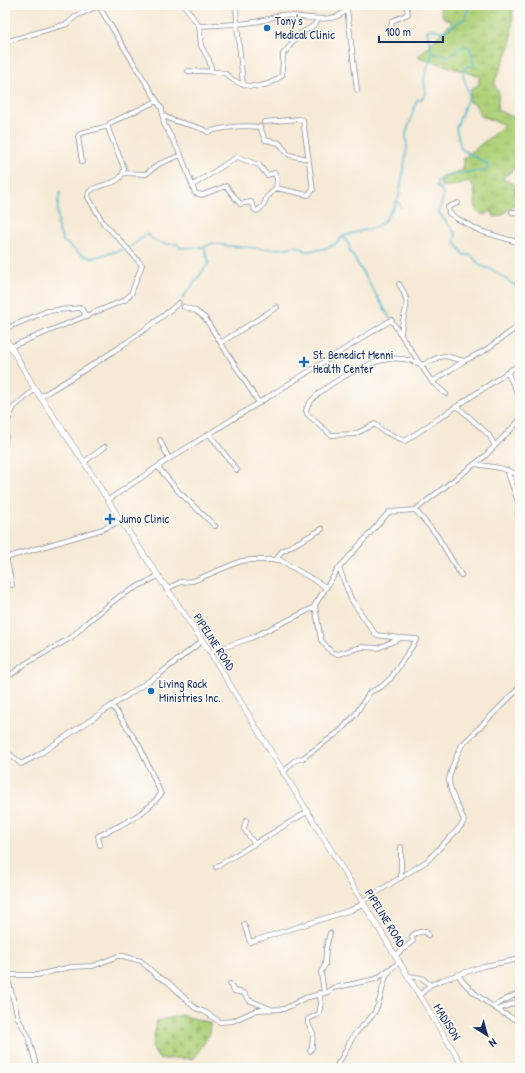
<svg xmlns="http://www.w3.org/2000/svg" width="525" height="1073" font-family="'Patrick Hand',sans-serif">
<defs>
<pattern id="wetland-marsh" width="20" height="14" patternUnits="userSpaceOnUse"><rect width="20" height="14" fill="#b0d27a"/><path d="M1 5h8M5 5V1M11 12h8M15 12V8" fill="none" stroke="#97b56c"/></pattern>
<pattern id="cemetery-stones" width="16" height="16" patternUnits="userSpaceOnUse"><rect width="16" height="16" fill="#b0d27a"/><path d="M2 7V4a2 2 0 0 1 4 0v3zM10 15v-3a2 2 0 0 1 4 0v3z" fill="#97b56c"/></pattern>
</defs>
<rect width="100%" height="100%" fill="#fdfcf7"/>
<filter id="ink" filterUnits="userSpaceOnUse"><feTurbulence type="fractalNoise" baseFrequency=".025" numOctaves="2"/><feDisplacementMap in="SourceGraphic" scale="8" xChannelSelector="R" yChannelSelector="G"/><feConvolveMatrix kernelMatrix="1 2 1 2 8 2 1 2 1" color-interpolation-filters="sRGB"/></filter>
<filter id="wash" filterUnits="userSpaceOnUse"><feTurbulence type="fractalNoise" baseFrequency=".012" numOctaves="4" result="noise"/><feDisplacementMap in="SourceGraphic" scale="16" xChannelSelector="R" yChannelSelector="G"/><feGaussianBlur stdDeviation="0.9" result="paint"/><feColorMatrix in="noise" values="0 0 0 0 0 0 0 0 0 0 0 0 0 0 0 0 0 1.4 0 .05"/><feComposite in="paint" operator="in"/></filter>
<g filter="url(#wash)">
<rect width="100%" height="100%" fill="#f6e9d5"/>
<path fill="url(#wetland-marsh)" stroke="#66806c" d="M439 5H513L511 44 495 81V87L499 93 497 110 516 118 519 138 516 167 502 179 515 185 517 202 502 215 494 217 492 210 484 215 476 211 474 188 469 181 451 186H441L440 177 463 170 464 158 505 125 481 116 475 104 469 102 471 89 479 84V76L418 57 452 22 443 17Z"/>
<path fill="url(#cemetery-stones)" stroke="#66806c" d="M181 1015 210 1023 209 1035 194 1058 159 1059 152 1048 157 1021Z"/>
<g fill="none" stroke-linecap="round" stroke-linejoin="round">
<path stroke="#50b7cf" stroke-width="1.5" d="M432 54H444L448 57 465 45 471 49 474 65 465 67 463 75 469 95 456 128 461 149 488 164 487 170C470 173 453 172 437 181L436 187 442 190 443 197 439 213 456 234 454 240 464 255H471L481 266 491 269 520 289
M60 193C58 200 56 215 59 222L57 225 63 241 80 254 91 258 129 248 147 234C150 236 151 238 154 240 160 245 171 244 178 244L180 248 204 247 213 243C217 246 270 249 278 249 285 249 294 245 300 247 302 248 304 250 305 251 319 250 335 249 343 236
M397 200 401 207
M182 299 209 263 204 247
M390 318 350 251 349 245 343 236 376 227 384 221 395 205 399 196 403 173 407 147 406 134 417 100 422 99 426 94 424 79 432 54 427 30 433 29 443 32 464 19 470 5"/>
</g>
</g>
<g filter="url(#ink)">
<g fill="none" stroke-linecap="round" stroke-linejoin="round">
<defs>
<path id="minor" d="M98 5 162 109 164 124 181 155 195 193 202 195 226 186 240 204 251 202 255 210 257 211 263 206 267 197 276 188 308 195 313 190 303 120 300 119 264 122
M184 5 199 26 201 46 209 60 212 72
M236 5 237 24C247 23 258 22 268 19 272 18 276 16 280 15 299 14 339 29 349 5
M347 9 357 90
M199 26 237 24 243 84
M391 28 392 21 408 14 406 5
M5 42 67 24 76 16 98 6
M188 71C197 72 218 70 226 74 228 75 230 78 233 80 250 90 268 88 282 75L283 54C290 48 293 39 300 34 308 28 313 29 318 20
M163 115C176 125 195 123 208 132 224 127 243 125 260 127L265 140 279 143 289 155 308 159
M82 162 78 136 81 133 108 126
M123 173 146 174 159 164 181 155
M193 185 237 157 259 165 267 175 275 173 277 179 276 188
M458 203 448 207 449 213 456 218 480 231 520 243
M512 212H520
M520 256V258
M399 284C414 307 402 310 401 334
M184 307 196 311 205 318 259 403
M520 325 484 351 464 361 445 356 439 357 422 365C410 359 397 357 384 360 365 363 311 391 306 410L307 414 331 435 355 434 375 424 383 431 405 441 520 364
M5 329 47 311 81 308 87 317
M222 342 277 307
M10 347 125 300 131 294 142 265 118 238 104 224 88 197 89 192C100 181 122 188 124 168L109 131 108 126 110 123 157 101
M508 374 520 398
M432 382 464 361
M40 397C88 368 136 339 179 303
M458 407 489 435 495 446
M5 415 35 389
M210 435 237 470
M160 440 169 459
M5 443 7 423 13 409
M84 462 105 447
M475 464 500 468 520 475
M158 467 179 492 215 526
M507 470 519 505 518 515 520 517
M108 500 169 459 391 320 432 382 446 394
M415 510 436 534 461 575
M6 557 12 585
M5 558 103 529 121 521
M276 560 281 552 322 529
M339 568 351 599 376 635 400 638
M166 589 181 582 193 581 241 561 252 560H280L326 587
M210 652 251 638 313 608 338 569 389 512 415 510 485 456 519 421 520 418
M12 674 25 664 72 637 85 624 120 596 158 576
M11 755 21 764 38 755 161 673 202 641
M283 773 294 761 303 758 340 731 355 715 370 692 381 687 391 678 417 639 401 638 378 648 362 647 338 654 332 653 321 640 315 606
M246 820 244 829 254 843
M100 845 98 836C121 825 145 815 161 794L139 745 112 705
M216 867 307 812
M401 878V847
M363 901 427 861 461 826 464 821C460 808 450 795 449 781 449 773 458 752 462 745L520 687
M244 924 250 942 351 910 364 903
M396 955 413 941 412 936 416 933 425 931 428 935
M5 975H37L71 967 93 966 118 956H123L141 961 157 976 168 982 195 1008 205 1012 220 1022 233 1021 257 1010 284 1009 305 998 328 992 333 988 376 979 391 968
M7 975 18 1018 28 1036 37 1068
M409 976 422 978 430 985
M459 976C468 991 503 1016 520 1021
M230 984 234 991 244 993 249 1000 271 1009
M324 993 321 972 325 965 326 948 330 933
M419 996 430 985 442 980 484 966 520 959
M494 1006 520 992
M499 1009 520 1001
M310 1051 312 1048 313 1033 308 1024V1019L319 1014 321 1003 319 993
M335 1068C344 1057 347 1045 355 1034 361 1026 369 1021 374 1013 386 994 378 975 400 962"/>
<path id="tertiary" d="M5 337 35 389 84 462 121 521 210 652 464 1068"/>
</defs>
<use href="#minor" stroke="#888c9a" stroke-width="5.5"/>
<use href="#tertiary" stroke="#888c9a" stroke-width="6"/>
<use href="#minor" stroke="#fff" stroke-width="4"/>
<use href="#tertiary" stroke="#fff" stroke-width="5"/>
</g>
</g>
<g fill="#1f6fb2" stroke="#fdfcf7" stroke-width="1.5">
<circle cx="267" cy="28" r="4"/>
<path d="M302 356h4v4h4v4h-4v4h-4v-4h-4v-4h4z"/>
<path d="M108 513h4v4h4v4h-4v4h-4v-4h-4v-4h4z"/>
<circle cx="151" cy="691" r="4"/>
</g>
<g text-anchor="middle" stroke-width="3" stroke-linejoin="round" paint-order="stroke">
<g font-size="12" fill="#1b2f5e" stroke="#fdfcf7" text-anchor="start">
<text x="275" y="25">Tony's<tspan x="275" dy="14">Medical Clinic</tspan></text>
<text x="313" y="359">St. Benedict Menni<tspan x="313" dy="14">Health Center</tspan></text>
<text x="119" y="523">Jumo Clinic</text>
<text x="159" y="688">Living Rock<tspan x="159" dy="14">Ministries Inc.</tspan></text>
</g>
<g font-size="12" fill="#1b2f5e" stroke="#fdfcf7">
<text transform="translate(214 642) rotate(57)" y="4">PIPELINE ROAD</text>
<text transform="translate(385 918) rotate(58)" y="4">PIPELINE ROAD</text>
<text transform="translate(447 1022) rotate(58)" y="4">MADISON</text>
</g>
</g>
<rect width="525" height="1073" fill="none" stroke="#fdfcf7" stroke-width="20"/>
<g transform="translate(487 1035) rotate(143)" stroke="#fdfcf7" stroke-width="3" paint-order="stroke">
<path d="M0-3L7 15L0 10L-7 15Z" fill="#1b2f5e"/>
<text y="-6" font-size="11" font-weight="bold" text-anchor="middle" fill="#1b2f5e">N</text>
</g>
<path d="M379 36v6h64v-6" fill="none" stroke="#1b2f5e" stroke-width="2"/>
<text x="385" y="36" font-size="12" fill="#1b2f5e" stroke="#fdfcf7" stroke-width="3" paint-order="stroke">100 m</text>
</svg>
